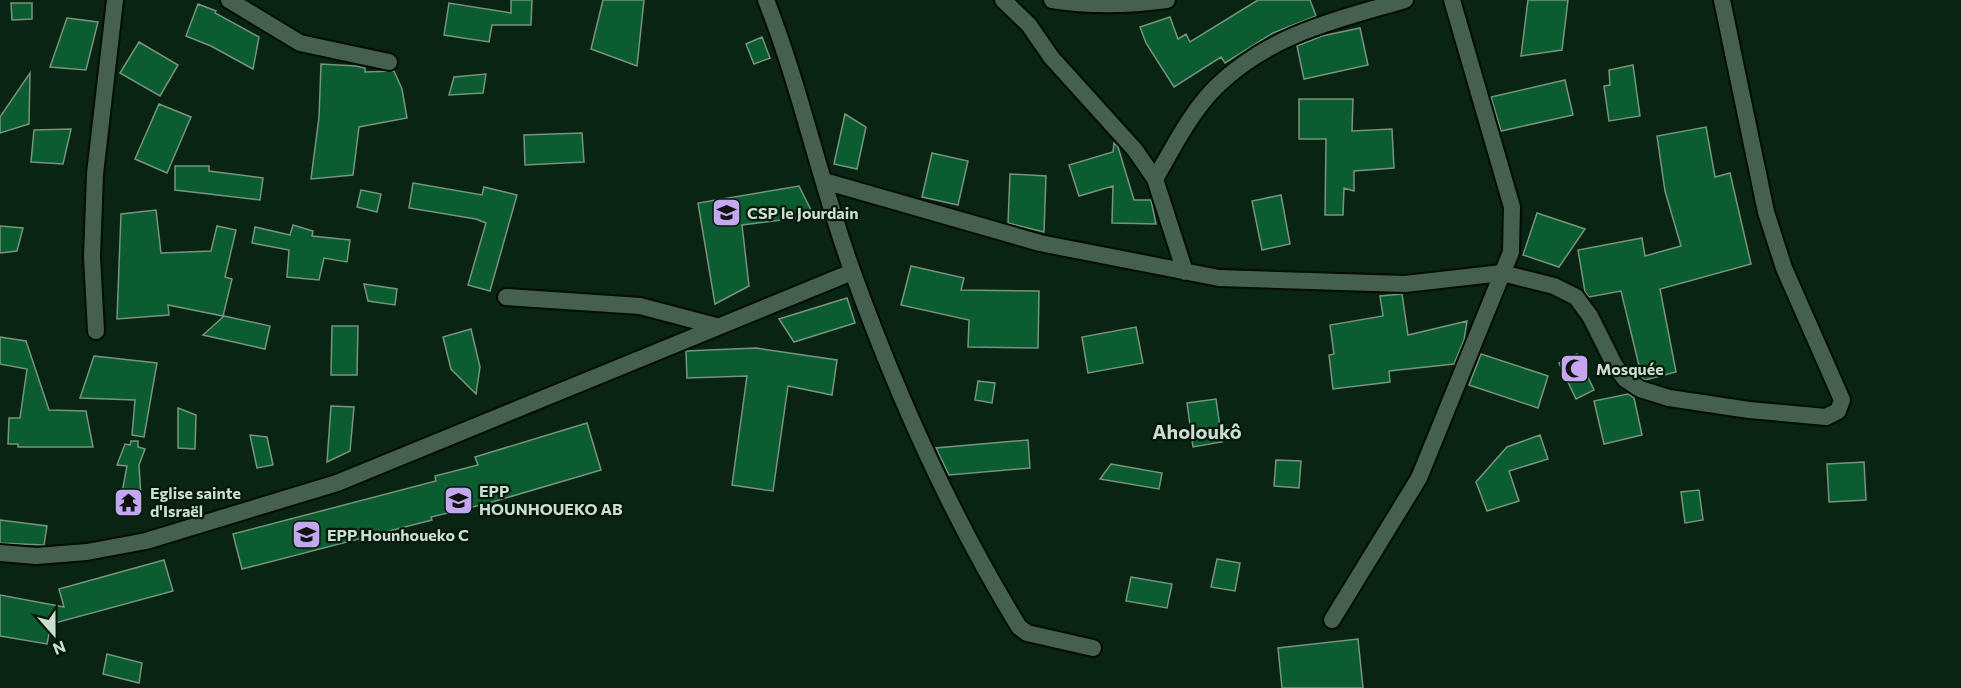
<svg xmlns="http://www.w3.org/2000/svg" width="1961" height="688" font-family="Commissioner,sans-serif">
<rect width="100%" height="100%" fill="#0a2413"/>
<path fill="#0b5c30" stroke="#76947e" stroke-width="1.5" d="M511 0H532L531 25H492L489 42 444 35 449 3 511 13Z
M603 0H644L637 66 591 49Z
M1258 0H1310L1316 16 1273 33 1225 63 1221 57 1174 87 1146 43 1140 27 1170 17 1178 39 1186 34 1190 42Z
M1528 0H1568L1562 50 1521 56Z
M11 3H32V19L12 20Z
M198 4 216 11 215 13 259 37 253 69 211 46 186 36Z
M67 18 98 22 86 70 50 67Z
M1360 28 1368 65 1304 79 1297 46 1322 36Z
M762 37 770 58 754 64 746 44Z
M139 42 178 65 160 96 120 73Z
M321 64 356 66 365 68V72L394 71 402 89 407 118 359 127 353 175 311 179 319 117Z
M1633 65 1640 116 1609 121 1604 86 1610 85 1609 70Z
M30 73 29 124 0 133V117Z
M486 74 483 93 449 95 454 77Z
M1565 80 1573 115 1501 131 1491 97Z
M1299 99H1353L1352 131 1392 129 1394 168 1354 171V191L1344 188 1343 215H1325L1326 139H1299Z
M159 104 191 117 167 173 135 159Z
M845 114 866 127 857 169 834 164Z
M1706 127 1715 177 1730 173 1751 264 1660 289 1676 372 1645 380 1642 378 1621 291 1589 297 1585 292 1578 250 1642 238 1645 256 1681 246 1665 191 1657 136Z
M71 129 63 164 31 162 34 130Z
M582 133 584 162 525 165 524 135Z
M1114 143 1118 147 1134 200H1151L1156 224 1112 223 1113 186 1079 196 1069 165 1113 152Z
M932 153 968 161 958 205 922 197Z
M175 166H209V171L263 178 260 200 175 190Z
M1010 174 1046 176 1044 232 1008 223Z
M413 183 482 195 484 187 517 195 490 291 468 285 486 223 476 219 409 208Z
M799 186 814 216 742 225 749 286 715 304 698 203Z
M361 190 381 194 377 212 357 207Z
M1281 195 1290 244 1262 250 1252 201Z
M156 210 161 253 211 251 217 226 236 230 225 277 232 279 223 316 168 305 169 315 117 319 121 214Z
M1537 213 1585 229 1559 267 1523 255Z
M293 225 313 231 312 236 350 240 347 262 324 258 319 280 287 277 289 250 252 243 255 227 290 235Z
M0 226 23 228 17 251 0 253Z
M911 266 964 278 961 290 1039 291 1038 348 968 347 969 320 901 305Z
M364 284 397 289 395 305 368 301Z
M1402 294 1408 335 1467 321 1464 340 1454 364 1389 371 1390 382 1333 389 1329 355 1334 354 1330 325 1383 316 1380 296Z
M847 298 855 323 794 342 779 319Z
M224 316 270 326 265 349 203 335Z
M332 326H358L357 375H331Z
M1136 327 1143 363 1088 373 1082 337Z
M471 329 480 367 476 394 451 369 443 337Z
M0 337 26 341 49 410 86 411 93 447H18V444H8L9 418H20L27 369 0 364Z
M756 348 837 360 832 395 788 386 773 491 732 485 747 376 687 378 686 351Z
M1481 354 1548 376 1538 408 1469 385Z
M1577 354 1594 390 1576 399 1559 363Z
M94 356 157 363 144 437 132 435 135 400 80 398Z
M978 381 995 383 992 403 975 400Z
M1628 394 1634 398 1642 435 1604 444 1594 401Z
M1216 399 1222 442 1193 447 1187 403Z
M331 406 354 407 350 451 327 462Z
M178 408 196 415 195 449 178 448Z
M587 423 601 470 489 503 431 517 432 520 242 569 233 534 436 481 435 476 478 465 475 457Z
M250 435 267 437 273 465 257 468Z
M1540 435 1548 459 1509 471 1519 501 1487 511 1476 482 1507 447Z
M1028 440 1030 468 949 475 936 448Z
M131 441H138V447L145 449 139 465 141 497 121 498 127 466 117 465 125 444 130 445Z
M1276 460 1301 461 1299 488 1274 486Z
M1864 462 1866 500 1829 502 1827 464Z
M1111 464 1162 473 1159 489 1100 479Z
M1699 490 1703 520 1685 523 1681 492Z
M0 520 47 526 44 545 0 543Z
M1217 559 1240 563 1235 591 1211 587Z
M164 560 173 591 51 624 47 644 0 636V595L64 607 59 589Z
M1131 577 1172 584 1167 608 1126 601Z
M1358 639 1363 688H1282L1278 648Z
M107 654 142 663 139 683 103 674Z"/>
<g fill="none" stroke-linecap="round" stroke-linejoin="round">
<defs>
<path id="minor" d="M229 0 300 43 389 62
M766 0C801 89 820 183 853 273 897 395 951 516 1019 627L1027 633 1093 648
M1003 0 1029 25 1051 57 1135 150 1155 179 1185 272
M1052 0C1090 6 1129 5 1167 0
M1155 179C1173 148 1190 113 1216 87 1270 34 1336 20 1405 0
M824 181 1040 243 1219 278 1405 284 1502 273 1554 286 1576 297 1590 316 1615 366 1625 379 1640 389 1669 398 1749 410 1826 417 1838 411 1842 400 1784 268 1766 212 1722 0
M506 297 640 306 716 326
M96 331 92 257 95 174 115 0
M0 553 36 556 87 552 146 541 337 483 852 272
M1332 620 1419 478 1511 252 1512 207 1452 0"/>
</defs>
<use href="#minor" stroke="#000d02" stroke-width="20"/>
<use href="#minor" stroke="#45614d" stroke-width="16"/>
</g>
<defs>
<symbol id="school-square" viewBox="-11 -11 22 22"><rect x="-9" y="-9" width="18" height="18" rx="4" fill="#c5a7f1" stroke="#021a0a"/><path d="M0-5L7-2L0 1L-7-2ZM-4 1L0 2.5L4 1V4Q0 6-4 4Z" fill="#111"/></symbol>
<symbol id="mosque-square" viewBox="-11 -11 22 22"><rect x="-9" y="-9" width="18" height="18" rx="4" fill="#c5a7f1" stroke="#021a0a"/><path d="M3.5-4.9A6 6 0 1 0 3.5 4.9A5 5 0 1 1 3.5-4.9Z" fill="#111"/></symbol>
<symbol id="temple-square" viewBox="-11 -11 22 22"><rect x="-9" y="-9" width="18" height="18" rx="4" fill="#c5a7f1" stroke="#021a0a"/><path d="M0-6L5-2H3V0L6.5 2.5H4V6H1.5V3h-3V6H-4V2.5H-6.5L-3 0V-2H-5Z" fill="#111"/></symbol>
</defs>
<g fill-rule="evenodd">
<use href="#school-square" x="710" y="196" width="33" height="33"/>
<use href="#mosque-square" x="1558" y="352" width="33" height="33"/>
<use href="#school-square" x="442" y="484" width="33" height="33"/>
<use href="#temple-square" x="112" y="486" width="33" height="33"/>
<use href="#school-square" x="290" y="518" width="33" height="33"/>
</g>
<g text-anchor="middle" stroke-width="4.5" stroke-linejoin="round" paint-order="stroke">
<g font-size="16" font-weight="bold" fill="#ceddd2" stroke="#021a0a" text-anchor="start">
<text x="747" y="219">CSP le Jourdain</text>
<text x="1596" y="375">Mosquée</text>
<text x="479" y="497">EPP<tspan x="479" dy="18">HOUNHOUEKO AB</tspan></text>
<text x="150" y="499">Eglise sainte<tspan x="150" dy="18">d'Israël</tspan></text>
<text x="327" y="541">EPP Hounhoueko C</text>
</g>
<g font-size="20" font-weight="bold" fill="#ceddd2" stroke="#021a0a">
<text x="1197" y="439">Aholoukô</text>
</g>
</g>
<g transform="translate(54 634) rotate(159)" stroke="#021a0a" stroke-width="4.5" paint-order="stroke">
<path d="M0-4.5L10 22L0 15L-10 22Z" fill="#ceddd2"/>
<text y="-9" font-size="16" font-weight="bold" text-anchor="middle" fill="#ceddd2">N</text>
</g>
</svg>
